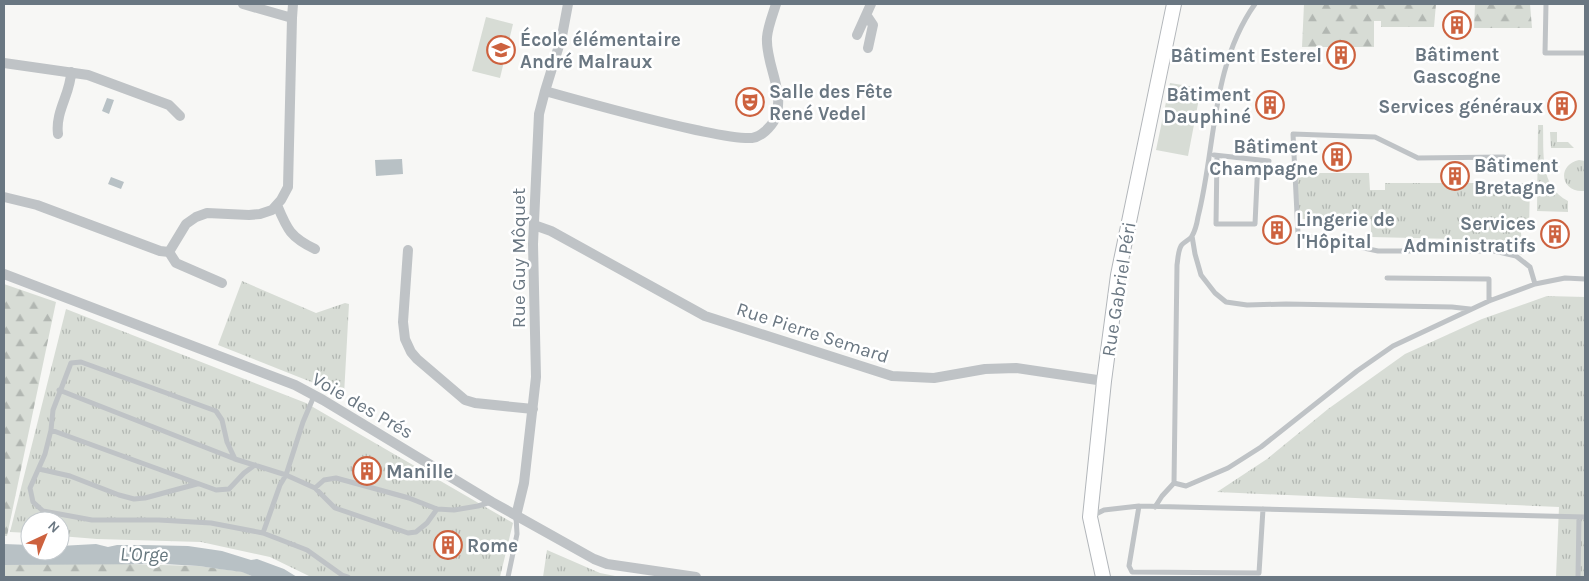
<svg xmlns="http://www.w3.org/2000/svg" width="1589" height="581" font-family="Karla,sans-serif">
<defs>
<pattern id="grass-tufts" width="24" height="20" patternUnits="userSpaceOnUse" patternTransform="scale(1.25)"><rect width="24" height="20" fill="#d7dcd5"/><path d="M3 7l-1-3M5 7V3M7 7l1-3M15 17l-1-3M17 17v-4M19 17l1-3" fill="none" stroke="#b2b7b2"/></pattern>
<pattern id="forest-firs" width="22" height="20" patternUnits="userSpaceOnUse" patternTransform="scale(1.25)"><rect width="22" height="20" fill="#d7dcd5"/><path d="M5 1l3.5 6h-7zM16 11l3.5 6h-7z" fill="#b2b7b2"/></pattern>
</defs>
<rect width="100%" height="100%" fill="#f7f7f5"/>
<path fill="url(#grass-tufts)" d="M1538 125H1543C1544 152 1539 186 1568 201V212L1537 211Z
M1550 132H1557V142H1568L1574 148H1551Z
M1579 160 1585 161 1584 191C1561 193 1556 165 1579 160Z
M1297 173H1369L1370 190H1385V183H1530L1529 230 1521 231 1522 255 1495 246V240L1371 237V219H1299Z
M242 281 316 313 345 303 349 304 344 395 218 345Z
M1547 296 1585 297V577H1556L1559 507 1217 492 1267 459 1328 409 1405 354 1482 319Z
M66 309 306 403 513 523 500 577H311L270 557 201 542 97 539 60 536V521H30V533L10 532Z
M547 550 600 573 620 577H543Z"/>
<path fill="url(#forest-firs)" d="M1304 4H1436L1434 27H1381V21H1374V47H1302Z
M1475 4H1530L1532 28H1474Z
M4 284 56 302 7 536H4Z
M88 563 199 566 243 572 254 577H4V565Z"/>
<path fill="#d7dcd5" d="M486 17 513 24 500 78 472 71Z
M1170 83 1201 88 1188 156 1156 150Z"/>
<path fill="#b8c1c5" d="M107 98 114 100 109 114 102 111Z
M402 159 403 174 376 176 375 160Z
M111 177 124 182 121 189 108 184Z
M4 544 30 545V551H60V546L96 544 108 547 117 545H142L188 546 222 551 251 560 257 559 284 569 297 577H301H254L242 572 219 569 199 566 164 564 4 565Z"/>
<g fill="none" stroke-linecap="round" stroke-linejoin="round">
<defs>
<path id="secondary" d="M1103 577 1090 517 1104 381 1118 275 1174 4"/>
</defs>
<use href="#secondary" stroke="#b2b6ba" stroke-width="16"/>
<path stroke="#bfc3c6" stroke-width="5" d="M1255 4C1211 66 1216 146 1198 217 1197 223 1195 231 1192 236 1190 240 1183 242 1181 246 1178 251 1178 259 1177 265L1174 483 1186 486 1228 468 1261 447 1357 371 1393 346 1489 301 1535 284 1565 278 1585 279
M1546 4 1545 53H1585
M1214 155 1269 161
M1217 156 1216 224H1255L1258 160
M1504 157 1418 158 1375 137 1293 134 1298 234 1378 251H1494L1516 256 1530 267 1535 284
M1192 236 1195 254 1201 275 1215 293 1226 302 1247 305 1286 304 1452 307 1470 309
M1387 278 1489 279V301
M59 390 235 459 286 475 315 488 324 480 336 478 409 498 437 509 454 510 478 506 491 502
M51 430 216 490 229 489 244 473 255 465
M235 459 227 442 222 420 216 411 81 362 71 363 53 410 51 430 45 454 30 488 33 502 43 511 92 520H159L211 523 263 533 307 550 342 575 348 577
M39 469 70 476 119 495 134 499 145 498 197 484
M315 488 335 508 408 533 416 532 427 523 437 509
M1139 506 1129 566 1132 572 1259 573 1263 509
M1155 507 1162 496 1174 483
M1092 516 1104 510 1139 506 1585 517
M263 533 280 485 286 475 303 422 314 396
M508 577 517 534 516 516
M1578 577 1579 517"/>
<path stroke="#bfc3c6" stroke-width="10" d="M243 4 292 18
M867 16 873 25 868 48
M857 35 871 4
M4 63 88 75 169 105 180 116
M545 91C595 105 645 119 696 130 711 133 737 139 752 138 761 137 771 127 775 119 786 92 765 64 767 37 768 26 773 14 776 4
M58 134C55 111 71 93 71 72
M4 197 37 205 160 251 169 252 186 224 196 217 207 213 249 215 260 214 272 210 281 200 288 187 292 18 293 4
M277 205C287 229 290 237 315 249
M534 225 551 231 705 316 892 376 934 378 985 369 1016 368 1104 381
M408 250 403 322 405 339 411 352 417 359 465 400 475 403 533 409
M169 252 176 263 222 283
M4 274 295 385 323 400 492 502 594 559 607 564 696 577
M516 516 524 483 536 377 533 244 539 114 545 91 562 36 568 4"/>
<use href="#secondary" stroke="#fff" stroke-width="14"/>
</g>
<defs>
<symbol id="building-ring" viewBox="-11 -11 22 22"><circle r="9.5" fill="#fff" stroke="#cd623f" stroke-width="1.5"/><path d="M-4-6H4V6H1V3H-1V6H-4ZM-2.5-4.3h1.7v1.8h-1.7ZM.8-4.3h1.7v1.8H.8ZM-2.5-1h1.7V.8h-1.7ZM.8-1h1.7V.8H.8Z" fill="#cd623f"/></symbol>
<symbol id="school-ring" viewBox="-11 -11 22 22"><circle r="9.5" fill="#fff" stroke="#cd623f" stroke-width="1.5"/><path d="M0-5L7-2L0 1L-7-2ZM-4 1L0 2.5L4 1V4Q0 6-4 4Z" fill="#cd623f"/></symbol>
<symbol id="theatre-ring" viewBox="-11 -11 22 22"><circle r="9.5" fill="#fff" stroke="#cd623f" stroke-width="1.5"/><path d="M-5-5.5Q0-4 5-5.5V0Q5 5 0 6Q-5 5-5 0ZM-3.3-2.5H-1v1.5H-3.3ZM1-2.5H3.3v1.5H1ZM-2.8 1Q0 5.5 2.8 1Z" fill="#cd623f"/></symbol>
</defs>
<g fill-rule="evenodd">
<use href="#building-ring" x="1441" y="9" width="32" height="32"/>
<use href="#school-ring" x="485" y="34" width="32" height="32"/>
<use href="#building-ring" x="1325" y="39" width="32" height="32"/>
<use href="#theatre-ring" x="734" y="86" width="32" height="32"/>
<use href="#building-ring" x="1254" y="89" width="32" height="32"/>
<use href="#building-ring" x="1546" y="90" width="32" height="32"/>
<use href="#building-ring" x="1321" y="141" width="32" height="32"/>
<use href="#building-ring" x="1439" y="160" width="32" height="32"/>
<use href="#building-ring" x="1261" y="214" width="32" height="32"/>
<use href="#building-ring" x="1539" y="218" width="32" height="32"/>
<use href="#building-ring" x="351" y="455" width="32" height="32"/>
<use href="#building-ring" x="432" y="529" width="32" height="32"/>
</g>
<g text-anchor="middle" stroke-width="5" stroke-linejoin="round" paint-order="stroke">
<g font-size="19" font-weight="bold" fill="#6a7782" stroke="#fff" text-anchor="start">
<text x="520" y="46">École élémentaire<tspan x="520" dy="22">André Malraux</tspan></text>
<text x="1457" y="61" text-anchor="middle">Bâtiment<tspan x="1457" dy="22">Gascogne</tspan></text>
<text x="1322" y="62" text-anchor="end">Bâtiment Esterel</text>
<text x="769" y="98">Salle des Fête<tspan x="769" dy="22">René Vedel</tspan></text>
<text x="1251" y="101" text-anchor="end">Bâtiment<tspan x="1251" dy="22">Dauphiné</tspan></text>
<text x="1543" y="113" text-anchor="end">Services généraux</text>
<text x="1318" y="153" text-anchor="end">Bâtiment<tspan x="1318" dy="22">Champagne</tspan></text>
<text x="1474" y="172">Bâtiment<tspan x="1474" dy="22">Bretagne</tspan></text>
<text x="1296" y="226">Lingerie de<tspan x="1296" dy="22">l'Hôpital</tspan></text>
<text x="1536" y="230" text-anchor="end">Services<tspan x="1536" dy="22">Administratifs</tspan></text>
<text x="386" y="478">Manille</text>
<text x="467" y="552">Rome</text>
</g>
<g font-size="19" fill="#6a7782" stroke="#fff">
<text transform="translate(518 258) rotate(-90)" y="7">Rue Guy Môquet</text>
<text transform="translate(1118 289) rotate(-81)" y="7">Rue Gabriel Péri</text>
<text transform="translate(813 332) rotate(18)" y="7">Rue Pierre Semard</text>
<text transform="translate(363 405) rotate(30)" y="7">Voie des Prés</text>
</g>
<g font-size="20" font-style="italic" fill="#66777e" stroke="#fff">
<text transform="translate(144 554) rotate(1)" y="7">L'Orge</text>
</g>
</g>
<rect width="1589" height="581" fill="none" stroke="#6a7782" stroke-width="10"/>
<g transform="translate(45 536) rotate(44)"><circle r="24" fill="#ffffff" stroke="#c3c9cd"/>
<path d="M0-4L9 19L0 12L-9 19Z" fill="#cd623f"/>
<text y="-8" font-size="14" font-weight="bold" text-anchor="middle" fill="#6a7782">N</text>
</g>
</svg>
